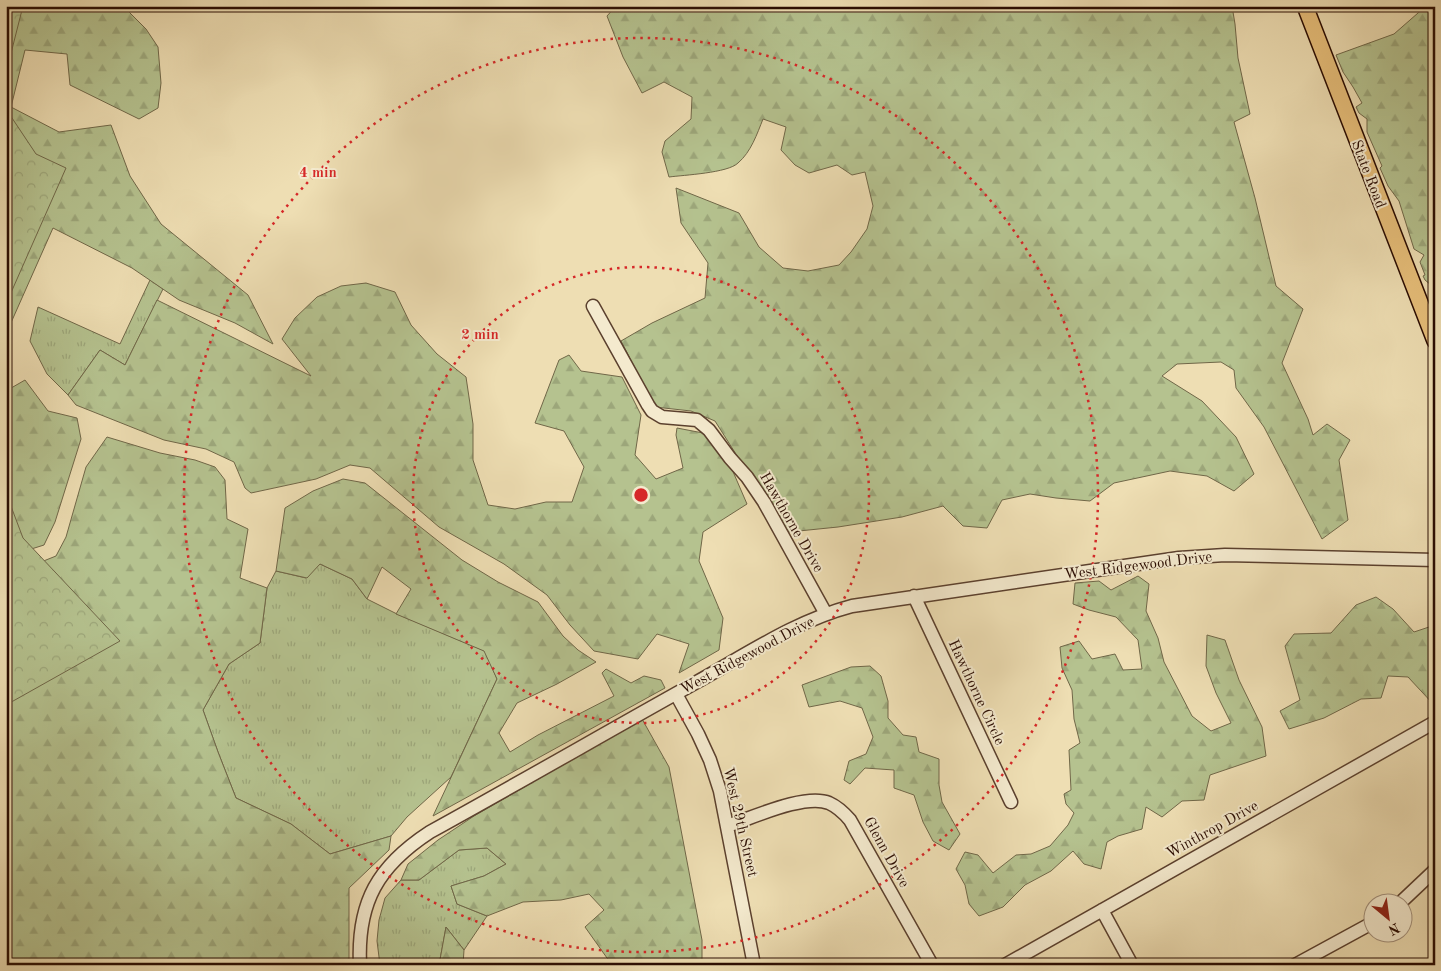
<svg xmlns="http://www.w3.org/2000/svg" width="1441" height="971" font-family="'Old Standard TT',serif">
<defs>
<pattern id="grass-tufts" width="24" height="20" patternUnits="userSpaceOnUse" patternTransform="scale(1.25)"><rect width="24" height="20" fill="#b5c28f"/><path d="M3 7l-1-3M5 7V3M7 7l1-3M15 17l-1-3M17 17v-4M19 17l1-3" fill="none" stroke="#9ca67a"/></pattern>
<pattern id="forest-firs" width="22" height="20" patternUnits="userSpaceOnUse" patternTransform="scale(1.25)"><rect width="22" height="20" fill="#b5c28f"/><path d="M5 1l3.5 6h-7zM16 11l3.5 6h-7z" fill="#9ca67a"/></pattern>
<pattern id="park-crowns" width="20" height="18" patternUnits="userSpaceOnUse" patternTransform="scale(1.25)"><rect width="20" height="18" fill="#b5c28f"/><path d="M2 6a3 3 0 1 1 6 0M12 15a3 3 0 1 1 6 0" fill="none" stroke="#9ca67a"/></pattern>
</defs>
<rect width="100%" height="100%" fill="#eedeb3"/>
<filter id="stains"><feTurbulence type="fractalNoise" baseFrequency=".004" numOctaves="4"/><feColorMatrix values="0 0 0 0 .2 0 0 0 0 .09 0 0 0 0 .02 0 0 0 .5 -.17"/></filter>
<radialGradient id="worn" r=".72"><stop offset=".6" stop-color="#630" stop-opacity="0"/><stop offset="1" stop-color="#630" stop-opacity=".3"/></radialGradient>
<path fill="url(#grass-tufts)" stroke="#706748" d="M150 280 163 289 125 365 100 350 68 395 47 374 30 341 38 307 120 344Z
M320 564 352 579 367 599 397 614 485 651 497 679 451 777 407 817 391 836 330 854 291 824 236 798 218 752 203 710 229 664 260 643 267 588 276 571 306 578Z
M487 848 506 864 484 876 451 886 457 904 487 916 464 950 446 927 439 965H380L377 941 379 920 385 898 401 880H419L459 850Z"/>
<path fill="url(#forest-firs)" stroke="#706748" d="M6 6H123L146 29 158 47 161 83 158 108 139 119 70 85 67 54 25 50 11 107 59 132 111 125 130 176 161 224 248 295 273 344 235 323 179 300 132 268 53 228 6 334Z
M616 6H1232L1235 24 1238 58 1250 114 1234 122 1255 198 1276 286 1303 309 1282 363 1308 419 1313 435 1327 424 1350 440 1339 460 1348 520 1322 539 1264 427 1236 388 1234 370 1221 362 1177 364 1162 376 1202 401 1236 437 1254 474 1234 491 1207 476 1170 471 1114 483 1090 501 1056 498 1030 494 1002 500 987 528 963 526 943 506 902 517 838 527 789 532 772 511 715 421 691 411 655 407 621 341 652 323 705 298 708 263 681 223 676 188 739 213 759 247 783 268 808 271 839 265 851 252 867 229 873 206 865 172 852 175 837 165 809 173 795 165 781 150 786 127 763 119C757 134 751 152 738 163 728 173 684 175 669 177L662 152 665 141 691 119 692 97 664 82 642 93 623 57 607 16Z
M1426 6H1435V284L1431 285 1425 280 1423 276 1425 275 1420 262 1424 255 1414 249 1399 201 1388 186 1380 168 1382 166 1367 132V119L1359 113 1356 107 1362 103 1353 87 1343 72 1336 55 1394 34Z
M366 283 395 292 411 325 437 354 466 377 473 424V460L488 505 515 509 546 502H572L584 467 564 431 535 423 559 360 569 355 581 371 622 377 641 415 635 455 656 479 683 468 676 435 677 428 703 433 731 467 747 504 703 532 699 561 723 618 719 650 679 673 689 644 657 634 638 659 594 651 570 625 547 595 504 564 439 527 370 468 350 465 316 479 251 493 245 488 234 462 206 449 164 440 76 405 68 395 100 350 125 365 157 300 311 376 282 339 295 318 317 297 341 286Z
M25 380 48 411 77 418 81 439 55 522 44 545 6 557V391Z
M107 437 160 453 195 460 215 467 225 480 227 519 248 529 240 578 267 588 260 643 229 664 203 710 218 752 236 798 291 824 330 854 391 836 389 850 349 888V965H6V576L56 556 66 537 86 467Z
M343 479 365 483 462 560 498 582 538 602 563 636 578 650 596 662 557 684 517 703 499 733 510 752 538 735 614 696 602 673 606 669 631 683 644 676 661 680 665 688 433 816 497 679 484 651 396 614 411 589 382 567 367 599 352 579 320 564 307 578 276 571 285 508 313 491Z
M1138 576 1149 584 1146 611 1158 638 1164 662 1192 716 1211 731 1231 723 1216 693 1206 666 1207 635 1225 640 1239 680 1262 727 1266 756 1210 775 1204 800 1182 801 1162 817 1146 807 1142 829 1118 836 1107 842 1101 869 1084 864 1073 851 1051 871 1025 885 1003 907 979 916 969 904 965 885 956 869 965 852 978 855 993 873 1016 855 1031 854 1050 846 1068 825 1074 813 1066 804 1064 794 1071 790 1069 750 1080 743 1074 719 1072 690 1062 668 1060 647 1079 641 1092 659 1115 654 1123 670 1142 669 1138 640 1116 617 1089 610 1073 604 1075 583 1099 581 1111 590Z
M1376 597 1393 609 1414 632 1435 625V706L1408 677 1388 676 1381 698 1361 699 1324 718 1289 729 1280 711 1300 700 1285 646 1294 634 1331 633 1356 605Z
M870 666 881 676 888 701V718L903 735 916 737 919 752 939 759V785L942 802 960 834 949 850 933 841 923 822 914 795 894 788V770L865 768 850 784 844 780 849 761 866 754 873 737 862 708 840 701 809 707 802 685 851 667Z
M642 719 669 767 702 940V965H612L585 927 604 910 589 894 561 900 523 902 487 916 457 904 451 886 484 876 506 864 487 848 459 850 419 880H401L408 864 438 840 474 816Z
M446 927 464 950 463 965H439Z"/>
<path fill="url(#park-crowns)" stroke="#706748" d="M6 6H23L6 73Z
M6 109 36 154 66 168 6 304Z
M6 493 23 538 120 641 6 705Z"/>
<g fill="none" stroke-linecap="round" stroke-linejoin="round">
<defs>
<path id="minor" d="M593 306 648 405 652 411 662 417 697 420 709 430 730 458 747 477 764 502 826 614
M914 596 1011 802
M676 694 698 734 710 760 720 791 754 965
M727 826C752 818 805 793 829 803 838 807 844 813 850 820L932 965
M1399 904 1435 870
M1102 910 1132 965
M360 965C357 902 378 866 430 832 519 783 607 732 695 683 746 655 795 621 852 606L1179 558 1225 555 1435 560
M1005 965 1435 722
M1295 965 1374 922"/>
<path id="major" d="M1305 6 1435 341"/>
</defs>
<use href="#minor" stroke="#5b402e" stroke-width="15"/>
<use href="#major" stroke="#2a0c02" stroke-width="18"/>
<use href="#minor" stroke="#f4eace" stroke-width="12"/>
<use href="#major" stroke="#e7bf7a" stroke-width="15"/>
</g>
<g fill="none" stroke="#d62828" stroke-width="2.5" stroke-dasharray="2.5 5">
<circle cx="641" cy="495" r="228"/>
<circle cx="641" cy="495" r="457"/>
</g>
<g text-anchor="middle" stroke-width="4" stroke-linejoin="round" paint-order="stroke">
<g font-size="15" fill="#2a0c02" stroke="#f4eace">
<text transform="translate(1369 174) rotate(69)" y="5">State Road</text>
<text transform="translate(792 522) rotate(60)" y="5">Hawthorne Drive</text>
<text transform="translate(1138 565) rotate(-7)" y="5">West Ridgewood Drive</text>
<text transform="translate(747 655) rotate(-28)" y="5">West Ridgewood Drive</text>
<text transform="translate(977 692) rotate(65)" y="5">Hawthorne Circle</text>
<text transform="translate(741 822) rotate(77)" y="5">West 29th Street</text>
<text transform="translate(1212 829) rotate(-29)" y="5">Winthrop Drive</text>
<text transform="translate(887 852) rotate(61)" y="5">Glenn Drive</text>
</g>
</g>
<circle cx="641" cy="495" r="8" fill="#d62828" stroke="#f4eace" stroke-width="2.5"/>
<g font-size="15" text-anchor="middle" font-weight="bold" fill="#d62828" stroke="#f4eace" stroke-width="4" stroke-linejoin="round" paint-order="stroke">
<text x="318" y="177">4 min</text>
<text x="480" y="339">2 min</text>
</g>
<rect width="1441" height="971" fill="none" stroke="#eedeb3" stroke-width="25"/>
<rect x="8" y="8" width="1426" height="956" fill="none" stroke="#2a0c02" stroke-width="2.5"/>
<rect x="12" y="12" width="1416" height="946" fill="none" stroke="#2a0c02"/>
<g transform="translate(1388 918) rotate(151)"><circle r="24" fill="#f4eace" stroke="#a3917c"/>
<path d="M0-4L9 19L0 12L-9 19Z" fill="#8f2418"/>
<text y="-8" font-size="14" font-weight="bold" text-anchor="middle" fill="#2a0c02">N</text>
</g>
<rect width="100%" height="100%" filter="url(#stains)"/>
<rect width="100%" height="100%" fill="url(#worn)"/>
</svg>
